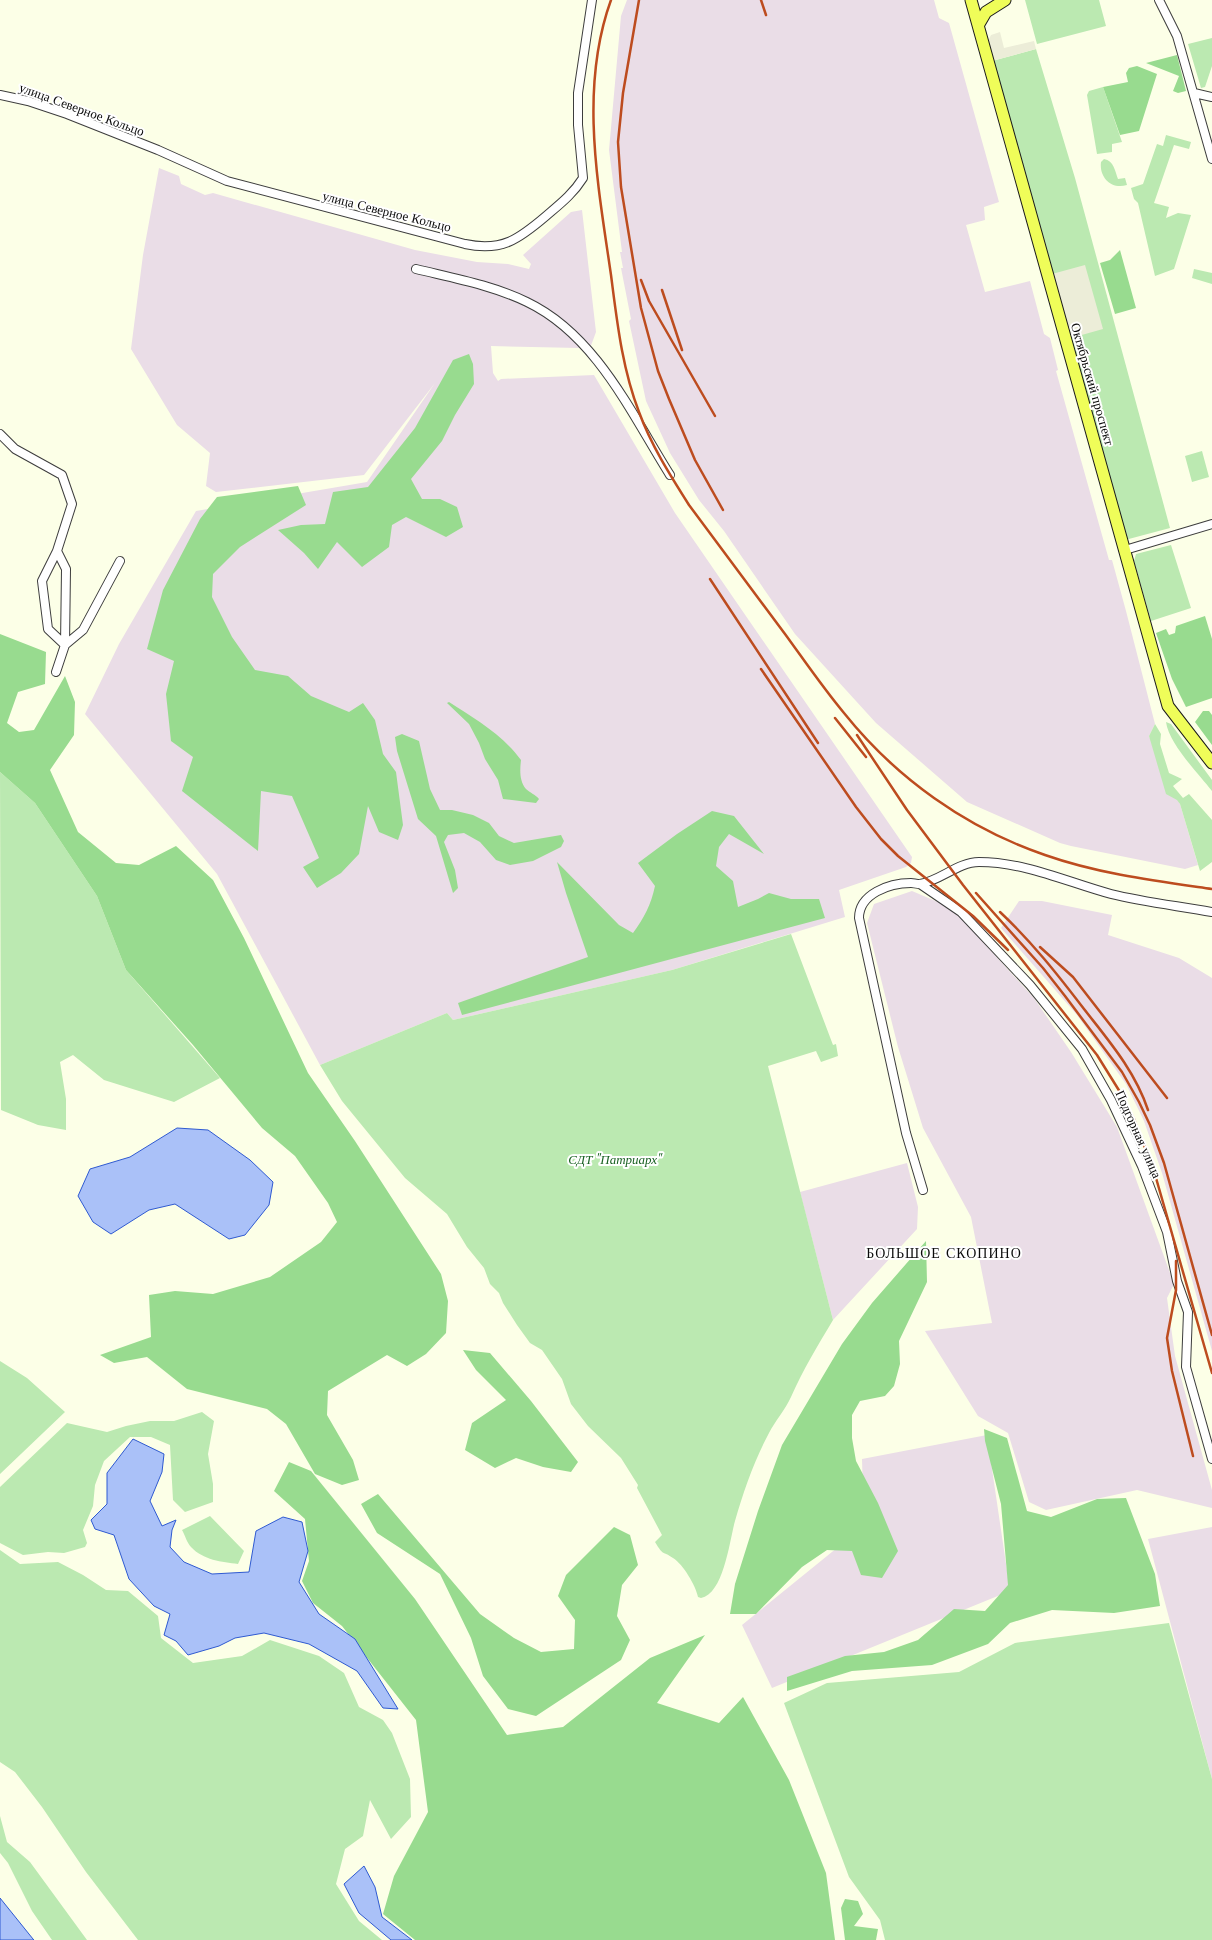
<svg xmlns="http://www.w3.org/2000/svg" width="1212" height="1940" font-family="'Libre Baskerville',serif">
<rect width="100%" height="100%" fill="#fcffe7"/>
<path fill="#eadde7" d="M627 0H934L939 18 949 23 999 202 984 207 985 220 966 225 985 292 1030 281 1044 334 1050 338 1058 370 1056 371 1109 560H1112L1126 611 1155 724 1149 736 1180 804 1198 865 1185 869 1071 846 1060 843 967 802 876 723 795 634 724 531 699 500 670 453 646 401 629 321 631 319 621 268H623L620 252H622L609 150 621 16Z
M159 168 179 176 181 184 205 195 213 193 415 250 477 262 508 264 529 269 531 264 523 255 571 212 582 210 596 332 589 351 579 348 491 346 493 373 498 381 501 379 594 375 675 513 912 857 911 863 906 867 839 890 845 917 672 970 453 1020 447 1013 320 1065 217 874 85 714 119 644 196 511 367 482 435 383 364 475 216 492 206 486 210 453 177 425 131 349 143 255Z
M912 891 952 908 1034 998 1071 1052 1117 1127 1174 1284 1167 1298 1175 1356 1212 1490V1508L1137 1490 1046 1510 1029 1502 1008 1433 978 1416 925 1331 992 1323 971 1217 923 1128 898 1047 867 923 874 904Z
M1019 901H1042L1112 915 1108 935 1179 958 1212 978V1351L1162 1173 1144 1121 1126 1084 1077 1015 1001 928Z
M907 1163 918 1207 917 1229 833 1320 800 1192Z
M987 1435 1010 1591 772 1688 742 1625 864 1526 862 1459Z
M1212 1527V1779L1148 1539Z"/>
<path fill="#bbe9b1" d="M1025 0H1099L1106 26 1037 44Z
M1212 38V66L1205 87 1201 88 1188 44Z
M1036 49 1075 178 1170 528 1125 540 992 61Z
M1103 87 1122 142 1112 144V152L1097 154 1087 95 1089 91Z
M1166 135 1191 142 1189 149 1174 145 1154 203 1169 207 1166 218 1178 213 1191 215 1174 269 1155 276 1138 203 1134 199 1131 188 1143 184 1157 144 1163 146Z
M1104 159C1114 161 1115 171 1118 179L1125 178 1127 185C1111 190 1099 177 1101 162Z
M1194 269 1212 273V284L1192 278Z
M1202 451 1209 477 1192 482 1185 456Z
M1171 545 1191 608 1151 621 1134 561 1136 554Z
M1166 722 1171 724 1212 780V791C1198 773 1169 744 1166 722Z
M1155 724 1161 734 1160 744 1169 773 1182 779 1173 786 1183 798 1189 794 1212 820V862L1200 871 1180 804 1177 800 1166 794 1149 736Z
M0 772 35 803 97 896 126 970 220 1078 174 1102 104 1080 73 1055 60 1062 66 1099V1130L38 1125 1 1110Z
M791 934 833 1045 836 1044 838 1056 821 1062 816 1051 768 1066 833 1320C818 1345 803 1370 791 1397 785 1410 775 1421 769 1433 754 1461 744 1490 735 1521 730 1538 724 1594 701 1598L698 1597C696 1586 683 1564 673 1558 662 1550 664 1557 655 1542L662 1535 637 1488 638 1485 621 1458 588 1426 571 1404 562 1379 542 1350 530 1343 517 1325 503 1303 499 1293 490 1284 484 1268 467 1247 447 1214 405 1178 342 1101 320 1065 447 1013 453 1020 672 970Z
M0 1361 27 1378 65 1412 0 1474Z
M202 1412 214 1421 208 1454 213 1484V1502L185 1512 173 1500 170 1445 151 1437H130L104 1461 95 1485 93 1506 83 1530 87 1543 85 1547 64 1553 48 1552 23 1555 0 1543V1487L67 1423 107 1432 126 1426 150 1421H174Z
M210 1516 244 1551 238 1564C222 1562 203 1560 191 1547 187 1543 185 1535 182 1530Z
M0 1550 20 1564 58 1562 83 1575 106 1590 128 1591 158 1616 161 1638 193 1663 242 1656 270 1640 319 1656 344 1673 359 1707 383 1720 392 1733 410 1779 411 1817 391 1839 370 1800 363 1836 345 1849 336 1884 359 1921 382 1940H138L86 1872 42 1807 15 1772 0 1762Z
M1169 1623 1212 1779V1940H885L880 1920 849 1877 784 1703 827 1683 959 1672 1015 1643Z
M0 1816 7 1842 30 1862 87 1940H52L32 1911 8 1863 0 1853Z"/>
<path fill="#98db8f" d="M1177 55 1186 91 1178 93 1173 91 1179 76 1146 63Z
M1137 66 1157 74 1139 131 1120 135 1103 87 1128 82 1126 73 1129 68Z
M1120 250 1136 308 1115 314 1100 263 1110 260Z
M469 354 473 364 474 384 455 415 442 441 411 479 422 499H440L457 507 463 527 446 537 406 517 392 525 389 547 362 567 337 542 318 569 304 553 278 530 301 525 325 524 333 492 368 487 415 428 453 360Z
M298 486 306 505 240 547 213 574 212 597 232 637 255 670 288 676 311 696 349 712 363 703 375 720 383 754 396 772 403 825 398 840 379 832 368 806 359 854 341 873 317 888 303 867 319 858 292 796 261 791 258 851 182 791 193 757 171 741 166 694 174 661 147 649 163 590 200 519 217 497Z
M1205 616 1212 639V698L1186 707 1172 679 1156 633 1166 629 1169 635 1175 633 1176 626Z
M0 634 46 652 45 684 18 692 7 723 19 732 34 730 65 676 75 702 74 735 50 770 78 832 116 863 139 865 176 846 213 880 244 938 308 1073 355 1141 441 1274 448 1301 446 1333 426 1354 407 1366 387 1355 328 1391 327 1415 353 1460 359 1480 342 1485 315 1474 286 1424 267 1409 187 1389 147 1357 114 1363 100 1355 151 1337 149 1295 175 1291 213 1294 270 1277 321 1242 337 1222 328 1203 295 1156 262 1128 193 1045 126 970 97 896 35 803 0 772Z
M449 702C474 718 503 735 521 760 520 769 519 781 526 789 530 793 535 794 539 799L536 803 503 799 498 780 485 759 479 743 469 724 447 703Z
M1203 711H1209L1212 715V745L1195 722Z
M402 734 419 741 430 789 440 810H452L473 815 489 823 499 836 514 843 561 835 564 841 561 847 533 861 510 865 496 860 480 842 464 833 448 835 444 842 455 870 458 888 453 893 436 836 418 819 397 751 395 737Z
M712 811 734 816 764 854 729 834 719 847 716 866 733 881 738 907 758 899 769 893 791 899H819L825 918 462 1015 458 1003 588 957 566 893 557 862 619 925 633 933C644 918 651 905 655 886L638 863 677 834Z
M926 1241 927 1282 899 1341 900 1364 894 1386 885 1396 860 1401 852 1415V1438L856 1461 878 1503 898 1551 882 1578 861 1575 852 1551 827 1550 802 1567 756 1614H730L735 1584 758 1511 782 1445 842 1344 872 1303Z
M463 1350 490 1353 531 1401 578 1462 571 1472 543 1467 516 1458 495 1468 465 1450 472 1423 506 1400 476 1370Z
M984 1429 1007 1438 1027 1511 1051 1517 1097 1499 1126 1498 1155 1574 1160 1606 1114 1613 1052 1610 1010 1623 988 1644 932 1665 852 1671 787 1691V1677L845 1656 884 1652 918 1640 954 1609 985 1611 1008 1585 1001 1504 985 1441Z
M289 1462 311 1471 415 1599 507 1735 563 1727 650 1658 705 1635 657 1703 719 1723 743 1697 789 1780 826 1873 835 1940H415L383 1914 394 1876 428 1812 416 1720 342 1626 313 1603 302 1581 309 1561 305 1519 274 1491Z
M378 1494 480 1614 514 1638 541 1652 574 1649 575 1620 558 1596 566 1575 614 1527 630 1535 638 1565 622 1585 617 1616 630 1640 621 1660 536 1716 508 1709 483 1676 471 1638 440 1574 377 1533 361 1504Z
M845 1899 858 1901 863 1914 854 1926 878 1929 876 1940H845L841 1908Z"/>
<path fill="#ecedd8" d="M1000 32 1004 48 1034 41 1036 49 992 61 988 41 991 35Z
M1085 265 1103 329 1071 338 1052 274Z"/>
<path fill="#aac1f8" stroke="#2f5ad1" d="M177 1128 208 1130 250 1160 273 1182 269 1205 245 1235 229 1239 175 1204 149 1210 111 1234 93 1222 78 1196 90 1169 130 1157Z
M133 1439 164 1454 162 1472 150 1501 162 1526 176 1520 172 1530 170 1547 184 1562 212 1574 249 1572 256 1531 283 1517 302 1522 308 1551 299 1582 319 1614 355 1639 398 1709 383 1708 357 1671 309 1644 264 1633 235 1638 219 1646 188 1655 176 1641 164 1635 170 1614 154 1606 129 1579 114 1535 95 1529 91 1520 107 1504V1473Z
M364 1866 375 1887 382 1917 412 1940H391L359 1913 344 1884Z
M0 1898 33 1939 34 1940H0Z"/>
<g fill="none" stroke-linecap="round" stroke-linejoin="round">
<defs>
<path id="minor" d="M1159 0 1177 36 1212 159
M1194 93 1212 97
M0 95 28 101 67 114 158 150 227 181 465 244C502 252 519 239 546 216 560 204 573 194 583 178L578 125V93L592 0
M416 269C453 278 492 285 527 302 596 335 631 413 670 475
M0 434 15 449 62 475 72 504 57 551 42 581 48 629 65 645 83 630 120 561
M1125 550 1212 524
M56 672 65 645 66 569 57 551
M920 884 961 912 1030 985 1082 1049 1111 1100 1142 1166 1167 1232 1177 1281 1188 1312 1186 1367 1212 1459
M923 1190 906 1133 859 918C859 894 889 883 911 883 913 883 917 884 920 884 940 881 958 862 979 862 1025 862 1067 882 1111 894 1143 902 1179 906 1212 912"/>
<path id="major" d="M971 0 1168 706 1212 763
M979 24 986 12 1005 0"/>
</defs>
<use href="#minor" stroke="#3d3d3d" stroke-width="10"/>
<use href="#major" stroke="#1b1b1b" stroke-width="13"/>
<use href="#minor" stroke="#fff" stroke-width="8"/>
<use href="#major" stroke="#effd59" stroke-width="11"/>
<path stroke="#bd4c1f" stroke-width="2.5" d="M611 0C579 88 598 185 611 275 617 321 622 368 639 412 651 445 670 475 689 505 721 548 753 591 785 634 804 660 823 688 844 713 896 778 966 828 1045 855 1099 874 1156 881 1212 889
M639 0 623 93 618 142 621 187 641 308 658 371 669 399 695 460 723 510
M761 0 766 15
M641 280 649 301 715 416
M662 290 682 350
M710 579 818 743
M761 669 856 807 881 839 898 856 973 916 1008 950
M835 718 866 757
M857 735 907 810 963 885 1097 1055 1120 1092 1134 1119 1154 1171 1212 1373
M976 893 1043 968 1065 996 1122 1072 1139 1102 1150 1125 1164 1163 1212 1335
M1000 912C1032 942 1058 975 1084 1009 1109 1041 1135 1071 1148 1110
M1040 947 1073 977 1167 1098
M1176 1261V1290L1167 1338 1172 1371 1193 1456"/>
</g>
<g text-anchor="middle" stroke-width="4" stroke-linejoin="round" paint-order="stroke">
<g font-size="13" fill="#0a0a0a" stroke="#fff">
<text transform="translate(82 109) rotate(20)" y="5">улица Северное Кольцо</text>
<text transform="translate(387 211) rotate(14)" y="5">улица Северное Кольцо</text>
<text transform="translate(1093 384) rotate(74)" y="5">Октябрьский проспект</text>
<text transform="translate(1139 1134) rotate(66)" y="5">Подгорная улица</text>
</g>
<g font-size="13" font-style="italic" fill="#1a6223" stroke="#fff">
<text x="615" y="1164">СДТ "Патриарх"</text>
</g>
<g font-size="14" letter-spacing="1" fill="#0a0a0a" stroke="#fff">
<text x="944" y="1258">БОЛЬШОЕ СКОПИНО</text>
</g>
</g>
</svg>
